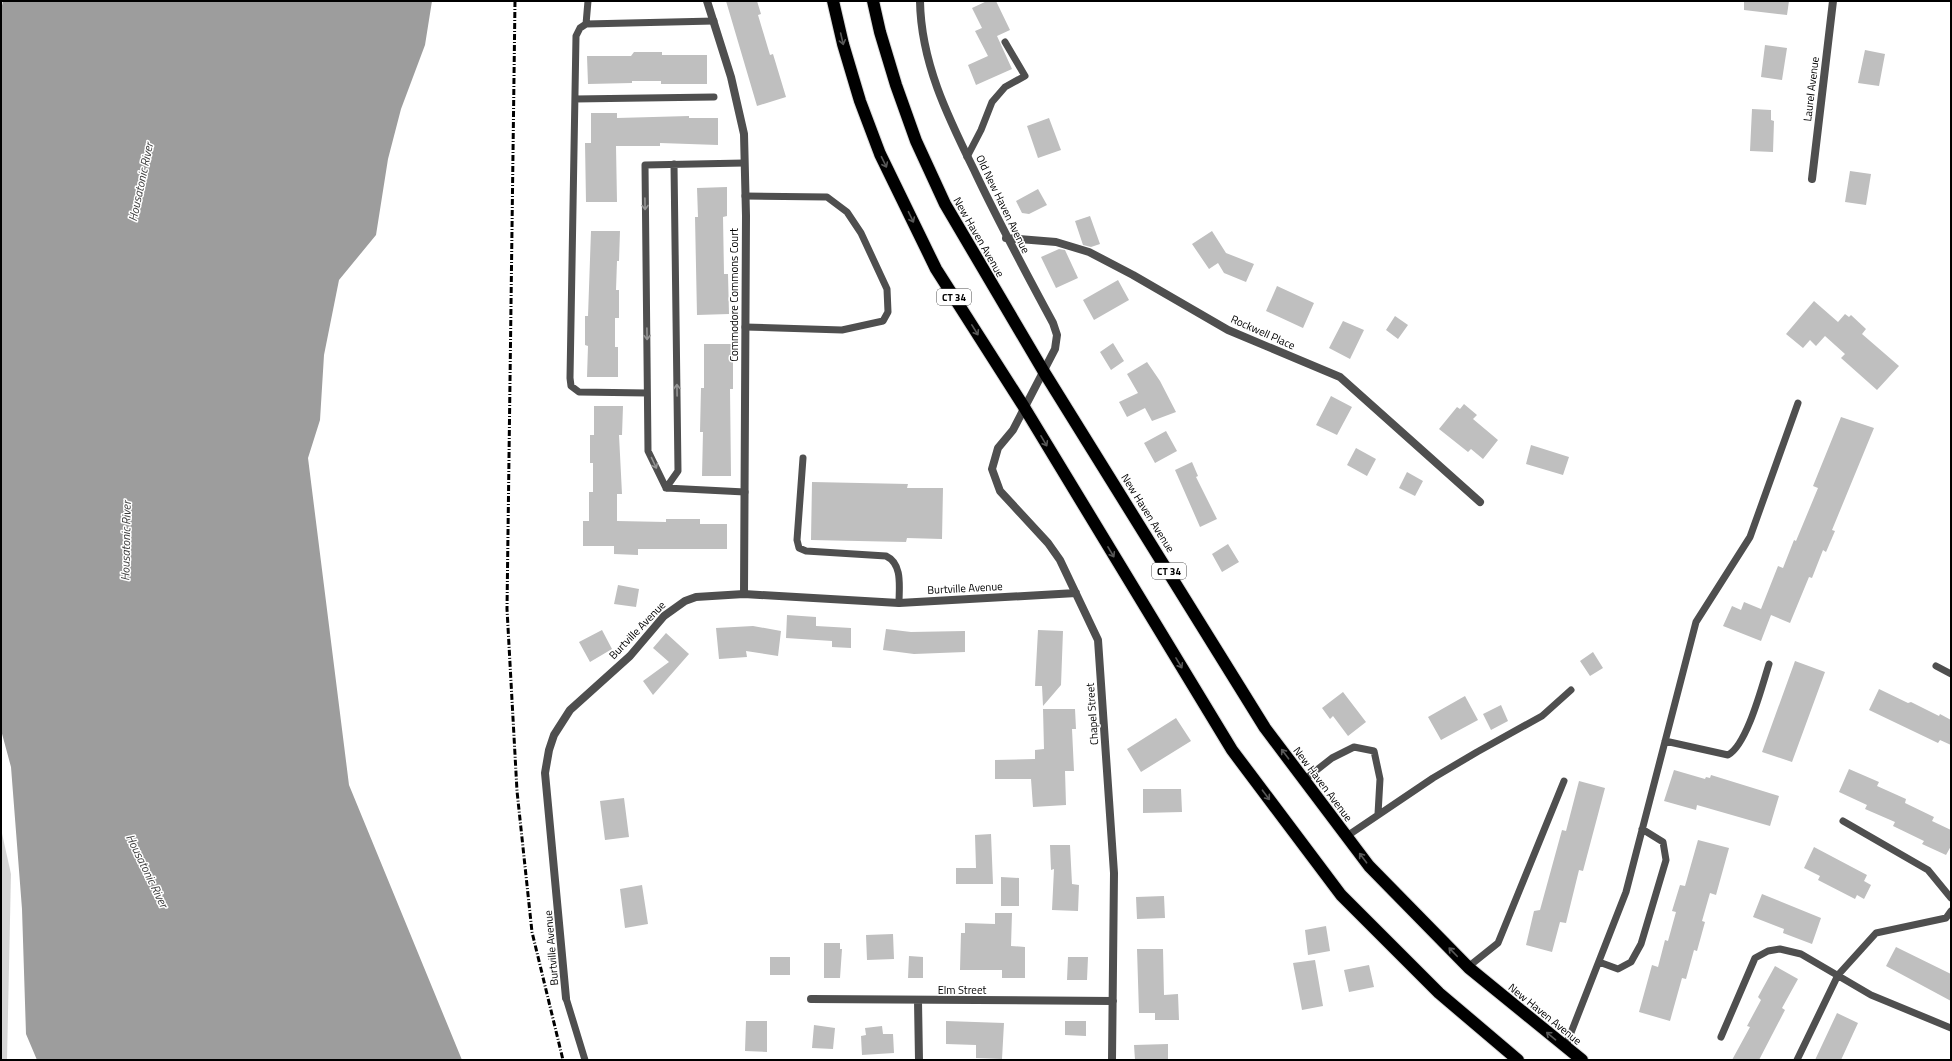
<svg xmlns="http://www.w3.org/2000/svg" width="1952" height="1061" font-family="'Titillium Web',sans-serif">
<rect width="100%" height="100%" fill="#fff"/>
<path fill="#d6d6d6" d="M1 829 11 874 7 1060H1Z"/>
<path fill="#9d9d9d" d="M3 1H432L425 45 401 109 388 159 376 235 339 280 324 355 320 420 308 458 349 785 462 1060H37L26 1034 22 909 11 767 1 730V10Z"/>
<path fill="#bfbfbf" d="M726 1H757L761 14 758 15 770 55 773 54 786 97 757 106Z
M987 1H996L1010 30 997 36 1012 69 976 85 968 65 988 56 975 31 982 28 972 8Z
M1744 1H1789L1787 15 1744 10Z
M1765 45 1787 48 1782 80 1761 77Z
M1865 50 1885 54 1879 86 1858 83Z
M634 52H662V55H707V84H661V81H632V83L588 84 587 56H631Z
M1752 109 1771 110V120L1774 121 1773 152 1750 151Z
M591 113H617V118L689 116V118H718V145L660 143V146H616L617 202H586L585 143H591Z
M1049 118 1061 150 1038 158 1027 126Z
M1850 171 1871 174 1866 205 1845 202Z
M727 187V216L723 217 724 274H728L729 314 697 315 695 217H698L697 188Z
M1038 189 1047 205 1029 214 1022 213 1016 201Z
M1090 216 1100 244 1091 247 1083 245 1075 221Z
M591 231H620L619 261H617L616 290H619V318H615V347H618V377H587L588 346 585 345V316H588Z
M1212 231 1226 253 1254 264 1246 282 1224 273 1218 263 1209 269 1192 244Z
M1059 249 1065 250 1078 278 1056 288 1041 257Z
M1118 280 1129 300 1094 320 1083 300Z
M1277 286 1314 303 1303 328 1266 311Z
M1814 301 1838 322 1845 314 1849 317 1851 315 1866 329 1862 334 1899 366 1877 390 1841 358 1845 354 1825 336 1816 346 1810 340 1803 348 1786 334Z
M1395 316 1408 325 1398 339 1386 330Z
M1343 321 1364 330 1350 359 1329 348Z
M1113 343 1124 361 1111 370 1100 352Z
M704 344H733V389H730L731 476H702L703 432H700L701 388H704Z
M1147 362 1160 381 1176 412 1152 421 1145 408 1127 417 1119 402 1138 393 1127 374Z
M1331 396 1352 407 1337 435 1316 425Z
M1464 404 1477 415 1473 419 1498 440 1483 459 1471 449 1468 452 1439 429 1457 407 1460 409Z
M594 406H623L622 435H619L622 494H617V521L666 522V519H700V524H727V549H638V555L614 554V546H583V521H589V492H593V463H590V435H594Z
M1841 417 1874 428 1832 530 1835 531 1826 552 1823 550 1812 578 1809 577 1790 623 1771 615 1761 641 1723 626 1732 606 1741 610 1744 602 1761 609 1778 566 1783 568 1794 540 1796 541 1818 488 1813 486Z
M1166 431 1177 451 1155 463 1144 443Z
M1531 445 1569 457 1563 475 1526 464Z
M1356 448 1376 459 1367 476 1347 465Z
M1192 462 1198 476 1196 477 1217 519 1200 527 1175 470Z
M1407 472 1423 481 1415 496 1399 488Z
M812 482 908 484 907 488H943L942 539 907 538 906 542 811 540Z
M1228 544 1239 562 1222 572 1212 554Z
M618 585 639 589 636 607 614 604Z
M787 615 816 617V626L851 628V648L832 647V641L786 638Z
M753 626 781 631 778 656 746 651 747 657 719 659 716 628Z
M886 629 911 632 965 631V652L914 654 883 650Z
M602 630 612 649 590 662 579 642Z
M1038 630 1063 631 1061 685 1043 706 1042 686H1035Z
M666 633 689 654 653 695 643 681 669 662 653 648Z
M1593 652 1603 668 1590 676 1580 661Z
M1795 661 1825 672 1792 762 1762 752Z
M1879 689 1908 703 1911 702 1939 716 1940 714 1951 720V745L1940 740 1938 743 1869 710Z
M1343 692 1366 722 1348 736 1333 716 1330 719 1322 708Z
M1465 696 1478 720 1441 740 1428 717Z
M1501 705 1508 721 1491 730 1483 714Z
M1043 709H1075L1076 729H1072L1074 771H1065L1066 805 1033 807 1031 779H995V760L1035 759V750L1044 749Z
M1176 718 1191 741 1141 772 1127 749Z
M1849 769 1879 782 1877 786 1906 799 1905 803 1934 817 1932 821 1951 830V846L1946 855 1922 844 1924 841 1893 826 1895 822 1865 809 1867 805 1839 792Z
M1674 770 1705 779 1706 777 1710 778 1711 775 1779 796 1770 826 1697 805 1696 810 1664 801Z
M1579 781 1605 788 1583 871 1579 870 1566 923 1560 922 1552 952 1526 945 1534 911 1540 910 1562 830 1566 831Z
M1143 789H1181L1182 812 1143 813Z
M624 798 629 837 605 840 600 801Z
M991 834 993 884H956V868H976L975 835Z
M1698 840 1729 848 1716 895 1710 893 1702 921 1705 922 1697 951 1694 950 1686 979 1682 978 1670 1021 1639 1012 1652 965 1658 967 1665 940 1668 941 1676 912 1672 911 1680 885 1685 886Z
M1050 845H1070L1072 884 1079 885 1078 911 1052 910 1054 869 1051 870Z
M1814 847 1867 875 1864 881 1871 885 1864 899 1857 895 1855 899 1818 880 1820 876 1804 868Z
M1001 877 1019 878V906H1001Z
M642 885 648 924 625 928 620 889Z
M1762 894 1821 918 1812 944 1783 933 1784 929 1753 917Z
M1164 896 1165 918 1137 919 1136 897Z
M995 913H1012L1011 946 1025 947V978H1002V970H960L961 933H965V923L995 924Z
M1326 926 1330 951 1308 955 1305 930Z
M893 934 894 959 867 960 866 935Z
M824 943H840V949H842L840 978H824Z
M1896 947 1951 974V1001L1886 966Z
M1137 949H1163L1164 995 1178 994 1179 1020H1155V1013H1139Z
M909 956 923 957V978H908Z
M770 957H790V975H770Z
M1068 957H1088L1087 980H1067Z
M1315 960 1323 1006 1302 1010 1293 963Z
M1369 965 1374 987 1349 992 1344 970Z
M1775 966 1798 979 1782 1008 1785 1010 1759 1060H1732L1750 1027 1747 1026 1761 1000 1758 997Z
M1837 1013 1858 1023 1841 1060H1815Z
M746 1021H767V1052L745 1051Z
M946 1021 1004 1023 1002 1059 976 1058V1045L946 1044Z
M1065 1021H1086V1036L1065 1035Z
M814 1025 835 1028 833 1049 812 1048Z
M882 1026 883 1034H893L894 1053 862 1055 861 1036 866 1035 865 1028Z
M1168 1044V1060H1135L1134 1045Z"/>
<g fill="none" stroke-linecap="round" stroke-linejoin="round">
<defs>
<path id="highway" d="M833 1 843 44 860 101 880 154 936 269 1024 407 1232 750 1341 895 1439 993 1518 1060
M873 1 880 32 896 85 916 141 945 204 1044 372 1265 728 1369 866 1469 968 1582 1060"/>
</defs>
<use href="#highway" stroke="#dbdbdb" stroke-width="14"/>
<path stroke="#4f4f4f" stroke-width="7" d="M586 24 588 1
M575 99 714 97
M967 157 981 130 992 102 1005 87 1025 76 1005 42
M674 164 678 471 666 488 648 451 645 165 744 163
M745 196 827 197 847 212 861 233 887 289 888 312 883 321 842 330 745 327
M647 393 579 392 571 386 570 378 576 36 580 28 586 24 714 21
M803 458 797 540 799 548 806 551 886 556C903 564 899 587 899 603
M666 488 745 492
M1936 666 1951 674
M1665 741 1728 755C1747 745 1762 686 1769 664
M1304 780 1332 758 1354 747 1374 751 1380 779 1378 814
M1843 821 1928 870 1951 898
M1347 836 1433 778 1477 752 1542 716 1571 690
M1599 962 1618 969 1631 962 1641 944 1666 860 1663 842 1642 829
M1468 967 1498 943 1564 781
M566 998 585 1060
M1721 1037 1755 958 1768 951 1780 949 1801 954 1871 995 1951 1028
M1565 1048 1626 892 1696 622 1750 537 1798 403
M1797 1060 1838 975 1876 933 1946 918 1951 911"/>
<path stroke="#4f4f4f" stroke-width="8" d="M707 1 731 77 744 134 746 216 744 594
M920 1C921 63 948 117 975 172 999 223 1026 273 1053 323L1057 335 1055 349 1013 430 998 448 992 469 1000 491 1048 543 1060 560 1098 640 1114 873 1112 1060
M1812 179 1833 1
M1006 238 1056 242 1089 252 1133 275 1228 330 1340 377 1480 502
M566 998 545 773 549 750 554 735 570 710 630 656 664 616 685 601 696 597 744 594 899 603 1076 593
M811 999 1113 1001
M918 1001 919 1060"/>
<use href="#highway" stroke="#000" stroke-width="12"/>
<path stroke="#000" stroke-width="3" stroke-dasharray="6 2 1 2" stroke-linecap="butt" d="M515 1 507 609 517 791 532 932 563 1060"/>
</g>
<defs><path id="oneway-shaft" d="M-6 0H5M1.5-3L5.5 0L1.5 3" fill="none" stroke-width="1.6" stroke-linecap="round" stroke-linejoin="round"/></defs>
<g stroke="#595959">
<use href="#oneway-shaft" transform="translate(842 39) rotate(77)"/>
<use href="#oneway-shaft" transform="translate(884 162) rotate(64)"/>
<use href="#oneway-shaft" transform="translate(911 217) rotate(64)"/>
<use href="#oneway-shaft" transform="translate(975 330) rotate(58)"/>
<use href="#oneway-shaft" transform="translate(1044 441) rotate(60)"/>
<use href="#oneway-shaft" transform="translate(1111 552) rotate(59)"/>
<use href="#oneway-shaft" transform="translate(1179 663) rotate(59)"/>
<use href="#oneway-shaft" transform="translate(1285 754) rotate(-127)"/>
<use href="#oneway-shaft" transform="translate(1266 795) rotate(53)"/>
<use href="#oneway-shaft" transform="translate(1363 858) rotate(-127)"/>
<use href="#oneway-shaft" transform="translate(1453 952) rotate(-134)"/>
<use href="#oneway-shaft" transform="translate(1551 1036) rotate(-140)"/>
</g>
<g stroke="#959595">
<use href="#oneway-shaft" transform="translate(645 204) rotate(89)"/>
<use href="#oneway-shaft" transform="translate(647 334) rotate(89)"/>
<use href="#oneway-shaft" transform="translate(677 390) rotate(-91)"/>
<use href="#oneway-shaft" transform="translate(654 463) rotate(65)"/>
</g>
<g text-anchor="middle" stroke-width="3" stroke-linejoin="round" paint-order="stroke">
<g fill="#fff" stroke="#4c4c4c" stroke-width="1">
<rect x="937" y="289" width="34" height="16" rx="3"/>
<rect x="1152" y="563" width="34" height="16" rx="3"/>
</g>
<g font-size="10" font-weight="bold" fill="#000">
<text x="954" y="301">CT 34</text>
<text x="1169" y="575">CT 34</text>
</g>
<g font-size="11" fill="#000" stroke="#fff">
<text transform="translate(1811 89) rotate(-83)" y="4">Laurel Avenue</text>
<text transform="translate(1003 204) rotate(64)" y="4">Old New Haven Avenue</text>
<text transform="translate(979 237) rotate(60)" y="4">New Haven Avenue</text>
<text transform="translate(734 295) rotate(-90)" y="4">Commodore Commons Court</text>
<text transform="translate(1263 332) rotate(24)" y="4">Rockwell Place</text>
<text transform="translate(1148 513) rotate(58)" y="4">New Haven Avenue</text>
<text transform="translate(965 588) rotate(-3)" y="4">Burtville Avenue</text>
<text transform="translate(637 630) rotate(-46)" y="4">Burtville Avenue</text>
<text transform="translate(1092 714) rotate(-94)" y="4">Chapel Street</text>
<text transform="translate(1323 784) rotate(53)" y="4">New Haven Avenue</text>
<text transform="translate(551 948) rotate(-95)" y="4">Burtville Avenue</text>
<text x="962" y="994">Elm Street</text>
<text transform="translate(1545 1014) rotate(39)" y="4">New Haven Avenue</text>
</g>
<g font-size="12" font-style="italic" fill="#3e3e3e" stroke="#fff">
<text transform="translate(141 182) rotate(-78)" y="4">Housatonic River</text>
<text transform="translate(126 541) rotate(-89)" y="4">Housatonic River</text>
<text transform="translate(147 871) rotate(64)" y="4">Housatonic River</text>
</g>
</g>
<rect width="1952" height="1061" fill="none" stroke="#000000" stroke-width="4"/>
</svg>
